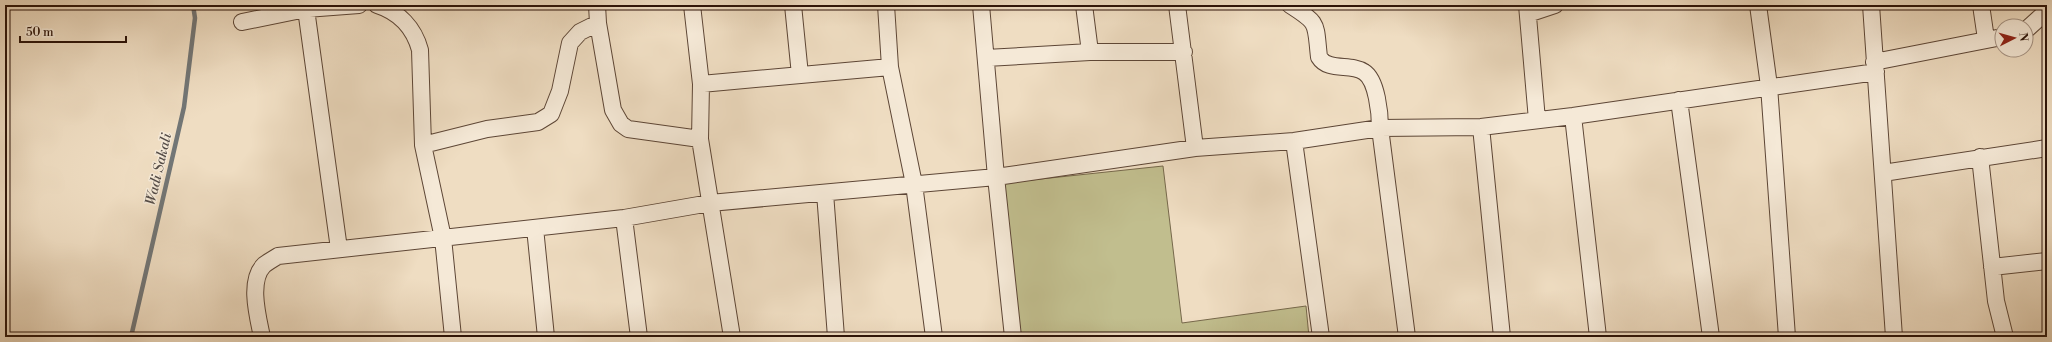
<svg xmlns="http://www.w3.org/2000/svg" width="2052" height="342" font-family="'Libre Bodoni',serif">
<rect width="100%" height="100%" fill="#efddc2"/>
<filter id="stains"><feTurbulence type="fractalNoise" baseFrequency=".005" numOctaves="4"/><feColorMatrix values="0 0 0 0 .2 0 0 0 0 .09 0 0 0 0 .02 0 0 0 .5 -.17"/></filter>
<radialGradient id="worn" r=".72"><stop offset=".6" stop-color="#630" stop-opacity="0"/><stop offset="1" stop-color="#630" stop-opacity=".3"/></radialGradient>
<path fill="#c1be8e" stroke="#76684b" d="M1163 166 1182 323 1306 306 1309 337H1021L1003 183Z"/>
<g fill="none" stroke-linecap="round" stroke-linejoin="round">
<path stroke="#727676" stroke-width="4.5" d="M131 337 184 107 195 18 193 5"/>
<defs>
<path id="minor" d="M377 5C399 12 414 28 420 50L423 145 443 238 453 337
M597 5 598 23 613 110 621 124 628 129 700 139
M692 5 701 84 700 139 732 337
M793 5 800 75
M886 5 890 67 914 184 934 337
M981 5 996 177 1013 337
M1084 5 1090 52
M1177 5 1195 148
M1290 5C1320 24 1315 23 1319 57 1328 72 1351 63 1364 72 1377 80 1380 114 1380 128L1407 337
M1527 5 1537 120
M1758 5 1769 86 1787 337
M1871 5 1894 337
M1981 5 1986 39
M306 9 339 249
M1528 14 1555 5
M242 22 306 9 359 5
M2026 30 2047 11
M986 58 1090 52H1184
M1874 62 2002 37
M701 84 890 67
M1679 100 1711 337
M1573 116 1598 337
M1481 127 1502 337
M1294 141 1321 337
M423 145 487 129 538 122 551 114 560 91 570 43 580 32 598 23
M1980 157 1996 301 2005 337
M1883 173 2047 148
M825 193 836 337
M624 218 639 337
M535 228 546 337
M1992 267 2047 261
M262 337C258 317 248 281 264 265 268 262 273 259 278 256L624 218 710 203 996 177 1195 148 1294 141 1380 128 1481 127 1573 116 1876 72"/>
</defs>
<use href="#minor" stroke="#5d4636" stroke-width="18"/>
<use href="#minor" stroke="#f5e9d7" stroke-width="16"/>
</g>
<g text-anchor="middle" stroke-width="3" stroke-linejoin="round" paint-order="stroke">
<g font-size="14" font-style="italic" fill="#554d48" stroke="#f5e9d7">
<text transform="translate(158 169) rotate(-77)" y="5">Wadi Sakali</text>
</g>
</g>
<rect width="2052" height="342" fill="none" stroke="#efddc2" stroke-width="20"/>
<rect x="6" y="6" width="2040" height="330" fill="none" stroke="#2c1308" stroke-width="2"/>
<rect x="10" y="10" width="2032" height="322" fill="none" stroke="#2c1308"/>
<g transform="translate(2014 38) rotate(84)"><circle r="19" fill="#f5e9d7" stroke="#a59384"/>
<path d="M0-3L7 15L0 10L-7 15Z" fill="#8f2418"/>
<text y="-6" font-size="11" font-weight="bold" text-anchor="middle" fill="#2c1308">N</text>
</g>
<path d="M20 36v6h106v-6" fill="none" stroke="#2c1308" stroke-width="2"/>
<text x="26" y="36" font-size="12" fill="#2c1308" stroke="#f5e9d7" stroke-width="3" paint-order="stroke">50 m</text>
<rect width="100%" height="100%" filter="url(#stains)"/>
<rect width="100%" height="100%" fill="url(#worn)"/>
</svg>
